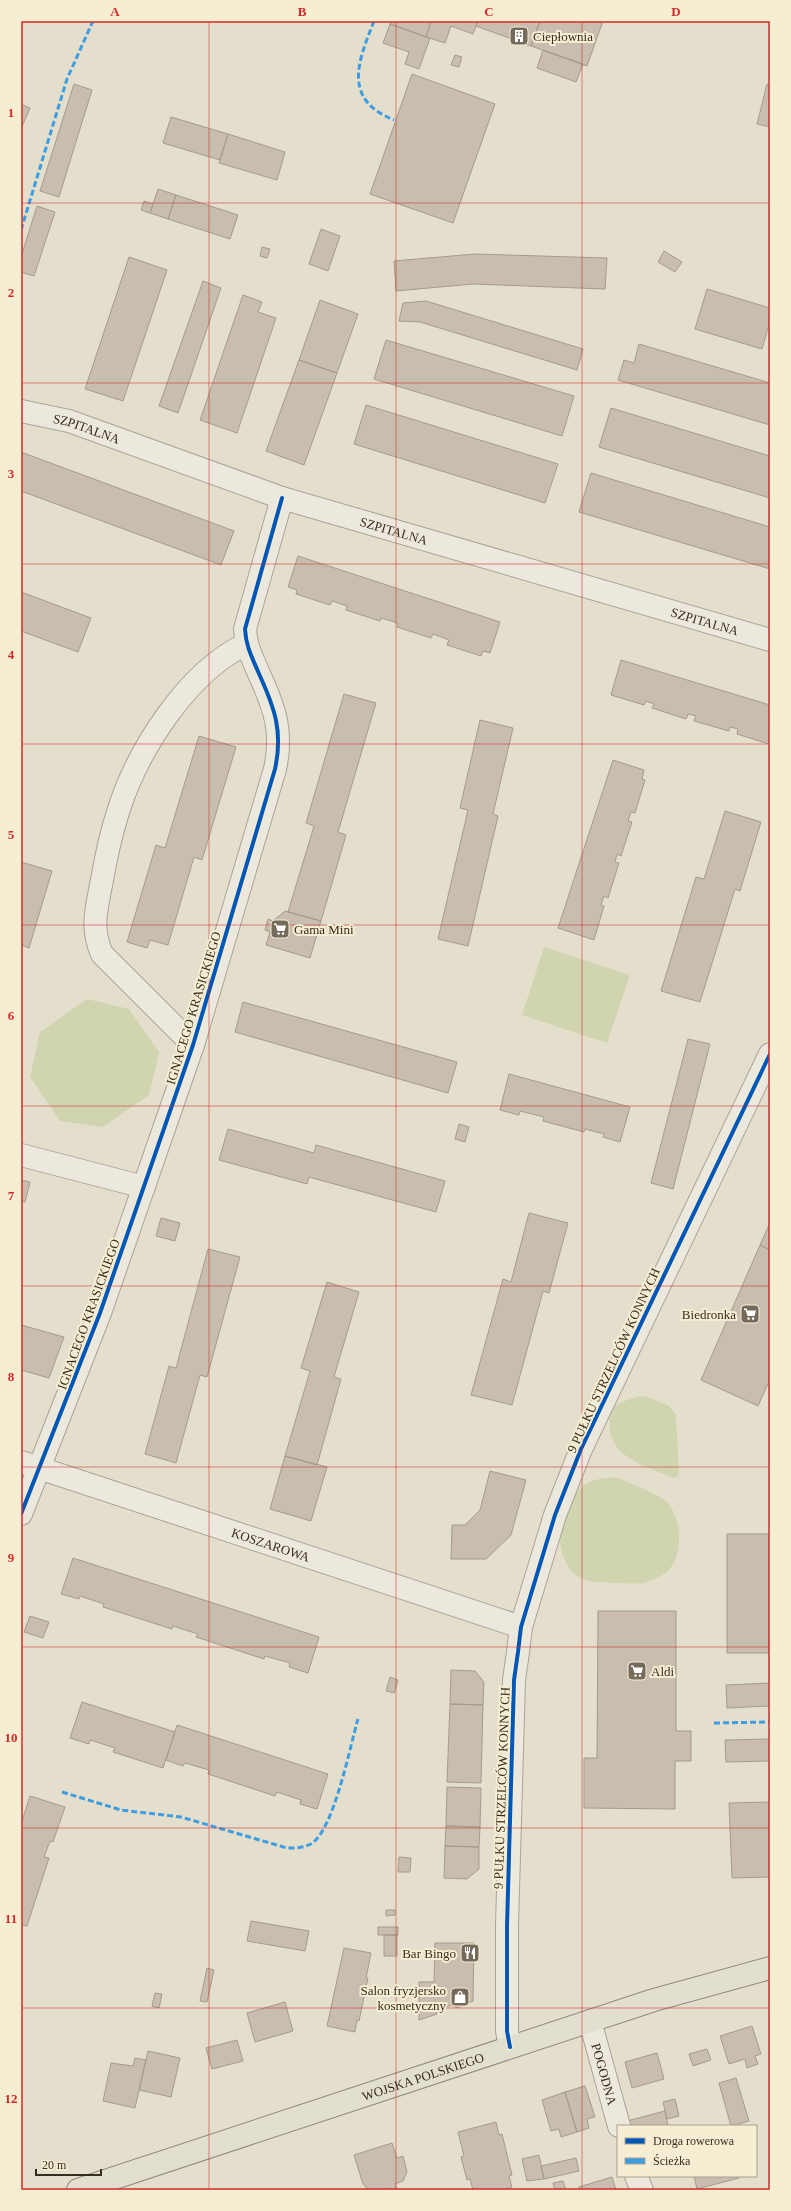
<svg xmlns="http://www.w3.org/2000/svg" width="791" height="2211" font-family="Georgia,serif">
<rect width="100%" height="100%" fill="#e4dfcd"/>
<path fill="#d1d5af" d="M544 947 630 975 607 1043 522 1015Z
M87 999 129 1009 159 1052 149 1095 103 1127 60 1121 30 1077 40 1032Z
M644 1396 668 1405 676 1415 679 1474 677 1477 674 1478C651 1468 615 1460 610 1432 609 1425 610 1416 610 1410 621 1401 630 1398 644 1396Z
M616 1477C631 1484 649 1490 663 1499 681 1512 684 1548 672 1566 666 1574 658 1578 650 1581 640 1585 627 1583 616 1583 603 1582 589 1583 578 1577 566 1570 558 1547 560 1534 562 1523 573 1497 579 1489 589 1479 603 1478 616 1477Z"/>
<path fill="#c8bdae" stroke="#a49b8c" d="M391 21H431L426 37 390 24Z
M431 21H478L473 34 451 26 445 43 426 37Z
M478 21H540L531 46 476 26Z
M540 21H603L587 66 531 46Z
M390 24 430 38 419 69 405 64 409 52 383 43Z
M543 50 583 64 576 82 537 68Z
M455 55 462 57 459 67 451 65Z
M412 74 495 104 453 223 370 194Z
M74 84 92 90 59 197 40 191Z
M767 84 770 85V127L757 124Z
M21 104 30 108 21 129Z
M171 117 228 134 220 160 163 143Z
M228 134 285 152 277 180 219 163Z
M158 189 176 195 168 219 150 213Z
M176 195 238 215 230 239 168 219Z
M144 201 153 204 150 213 141 210Z
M37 206 55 212 34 276 21 272V257Z
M321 229 340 236 328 271 309 264Z
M262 247 270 249 267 258 260 256Z
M664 251 682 262 675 272 658 262Z
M475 254 607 258 605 289 473 284 396 291 394 261Z
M129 257 167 270 123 401 85 389Z
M203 281 221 288 178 413 159 406Z
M707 289 770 308V321L762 349 695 329Z
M243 295 262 302 258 312 276 318 237 433 200 420Z
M320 300 358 314 337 373 299 360Z
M426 301 583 349 577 370 420 322 399 321 403 303Z
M386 340 574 396 562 436 374 379Z
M639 344 770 383V425L618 380 624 360 634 363Z
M299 360 337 373 304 465 266 451Z
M366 405 558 464 545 503 354 444Z
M611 408 770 456V498L599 447Z
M21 452 234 531 221 565 21 491Z
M591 473 770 527V569L579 512Z
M298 556 500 622 490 653 483 651 481 656 447 645 449 640 433 634 431 638 397 627 398 623 381 618 380 621 346 610 347 606 332 601 330 605 296 594 297 590 288 587Z
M21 592 91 618 78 652 21 631Z
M621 660 770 705 769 744 737 734 738 729 730 727 729 731 694 721 696 716 688 714 686 719 652 708 654 704 646 701 644 705 611 695Z
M344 694 376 703 338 832 346 835 321 921 288 912 314 826 306 823Z
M480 720 513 728 493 814 498 816 468 946 438 939 468 810 460 808Z
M199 736 236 747 202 860 194 857 168 945 150 940 147 948 127 942 156 845 165 848Z
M613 760 644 770 642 779 645 780 635 813 631 812 628 821 632 822 621 856 617 854 615 862 619 863 608 898 604 896 601 905 604 906 594 940 558 928Z
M725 811 761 822 740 891 735 889 700 1002 661 991 696 877 704 879Z
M21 862 52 871 29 948 21 945Z
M285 911 321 921 310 958 266 945 270 932 265 930 268 919 273 921Z
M243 1002 457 1062 448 1093 235 1032Z
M688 1039 710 1044 673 1189 651 1183Z
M509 1074 630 1107 620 1142 603 1137 604 1134 585 1129 584 1132 543 1121 544 1117 520 1111 519 1115 500 1110Z
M459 1124 469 1127 465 1142 455 1139Z
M228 1129 314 1153 316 1145 445 1181 436 1212 309 1177 307 1184 219 1160Z
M21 1180 30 1182 25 1202 21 1201Z
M529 1213 568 1223 549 1293 543 1291 512 1405 471 1395 503 1279 511 1282Z
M161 1218 180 1223 175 1241 156 1236Z
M770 1223V1250L760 1245Z
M760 1245 770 1250V1379L758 1406 701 1380Z
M208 1249 240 1257 207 1377 200 1375 176 1463 145 1454 169 1366 176 1368Z
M327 1282 359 1292 334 1377 341 1379 317 1465 285 1456 310 1371 301 1368Z
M21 1325 64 1337 49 1378 21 1370Z
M285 1456 327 1467 311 1521 270 1509Z
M490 1471 526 1480 511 1535 486 1559H451L452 1525H465L480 1510Z
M727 1534H769V1653H727Z
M73 1558 319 1637 308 1673 289 1667 290 1663 265 1656 264 1659 196 1637 198 1634 173 1626 172 1629 103 1607 104 1604 80 1596 79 1599 61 1594Z
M598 1611H676V1731H691V1761H675V1809L584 1808V1758H597Z
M30 1616 49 1622 43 1638 24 1632Z
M451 1670 475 1671 484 1682 483 1705 450 1704Z
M390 1677 398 1680 394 1693 386 1691Z
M770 1683V1706L727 1708 726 1685Z
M82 1702 175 1732 163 1768 113 1752 115 1748 90 1740 89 1744 70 1738Z
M450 1704 483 1705 481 1783 447 1782Z
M177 1725 328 1774 317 1809 300 1804 301 1800 277 1792 275 1796 208 1774 209 1770 185 1763 183 1766 166 1760Z
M770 1739V1761L726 1762 725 1740Z
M447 1787 481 1788 480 1827 446 1826Z
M30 1796 65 1807 53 1842 50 1841 44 1857 49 1858 27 1926 23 1925 21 1930V1824Z
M770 1802V1877L732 1878 729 1803Z
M446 1826 480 1827 479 1847 445 1846Z
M445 1846 479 1847V1869L467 1879 444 1878Z
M399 1857 411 1858 410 1872H398Z
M386 1910H395V1915L386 1916Z
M251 1921 309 1931 305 1951 247 1941Z
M378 1927H398V1935H378Z
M384 1935H397V1956H384Z
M435 1943H474L473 2001 457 2008 452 2005 437 2010V2014L419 2020V1982H434Z
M344 1948 371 1953 366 1978H368L359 2021 357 2020 355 2032 327 2026Z
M207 1968 214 1970 207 2002 200 2001Z
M155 1993 162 1994 159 2008 152 2006Z
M285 2002 293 2031 255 2042 247 2013Z
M752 2026 761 2054 755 2056 758 2064 747 2068 745 2059 729 2064 720 2036Z
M237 2040 243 2061 212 2069 206 2048Z
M707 2049 711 2060 693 2066 689 2054Z
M148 2051 180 2058 171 2097 139 2090Z
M657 2053 664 2079 632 2088 625 2062Z
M135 2058 146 2060 135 2108 103 2101 111 2063 133 2066Z
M736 2078 749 2121 731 2126 719 2083Z
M585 2086 595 2117 587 2119 589 2128 577 2132 565 2092Z
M565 2092 577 2132 561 2137 559 2129 551 2131 542 2100Z
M675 2099 679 2116 667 2119 663 2102Z
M665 2111 668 2126H629L627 2121Z
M496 2122 499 2135 502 2134 512 2175 509 2176 512 2187 501 2190H473L470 2179 467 2180 461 2157 464 2156 458 2132Z
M392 2143 397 2158 403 2156 407 2172 403 2181 395 2184 397 2189 369 2190 363 2184 354 2155Z
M539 2155 544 2179 527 2181 522 2159Z
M576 2158 579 2171 544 2179 541 2166Z
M694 2176H738L739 2178 697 2189Z
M612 2177 616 2190H580L579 2187Z
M563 2181 566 2190H555L553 2183Z"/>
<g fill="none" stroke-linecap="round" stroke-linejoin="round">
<defs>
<g id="minor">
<path id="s1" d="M21 411 69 421 282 498 770 640"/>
<path d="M193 1045 102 954C90 927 97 907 102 880 106 857 111 834 118 812 137 751 187 672 246 644"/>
<path d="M21 1155 144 1187"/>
<path id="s2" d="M21 1462 521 1627"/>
<path d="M21 1514 100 1313 193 1045 275 769C283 732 275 709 260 676 253 659 246 648 245 629L282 498"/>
<path id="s3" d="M590 2021 619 2126"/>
<path d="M510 2047 507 2031V1926L514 1680 518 1652 521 1627 555 1515 581 1449 770 1054"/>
<path d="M636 2176 642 2190"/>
</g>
<g id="primary">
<path id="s4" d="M78 2190 654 2000 770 1968"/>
</g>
</defs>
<use href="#minor" stroke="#a9a496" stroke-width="24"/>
<use href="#primary" stroke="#8f897d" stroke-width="24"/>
<use href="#minor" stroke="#ece8de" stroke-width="22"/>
<use href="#primary" stroke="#e3dfd0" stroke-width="22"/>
<path stroke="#3e9ce0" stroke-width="3" stroke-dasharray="6 3" stroke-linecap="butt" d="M374 21C358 62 342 99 394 120
M21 230 67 79 93 21
M714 1723 770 1722
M62 1792 121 1810 181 1817 287 1848C295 1848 303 1848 311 1844 334 1830 350 1746 358 1719"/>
<defs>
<path id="cycleway" d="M21 1514 100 1313 193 1045 275 769C283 732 275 709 260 676 253 659 246 648 245 629L282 498
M510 2047 507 2031V1926L514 1680 518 1652 521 1627 555 1515 581 1449 770 1054"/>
</defs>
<use href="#cycleway" stroke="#f5eed3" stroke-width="6"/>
<use href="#cycleway" stroke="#0057b8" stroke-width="4"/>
</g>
<path fill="none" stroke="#d62828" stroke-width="1" stroke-opacity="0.55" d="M209 21V2190M396 21V2190M582 21V2190M21 203H770M21 383H770M21 564H770M21 744H770M21 925H770M21 1106H770M21 1286H770M21 1467H770M21 1647H770M21 1828H770M21 2008H770"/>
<defs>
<symbol id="building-square" viewBox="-11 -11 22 22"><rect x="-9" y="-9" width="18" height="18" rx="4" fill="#746b5b" stroke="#f5eed3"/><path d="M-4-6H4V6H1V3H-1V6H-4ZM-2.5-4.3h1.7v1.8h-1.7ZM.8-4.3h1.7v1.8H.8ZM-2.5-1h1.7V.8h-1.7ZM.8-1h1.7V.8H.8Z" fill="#fff"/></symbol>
<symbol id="supermarket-square" viewBox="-11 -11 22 22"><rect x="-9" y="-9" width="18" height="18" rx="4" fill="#746b5b" stroke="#f5eed3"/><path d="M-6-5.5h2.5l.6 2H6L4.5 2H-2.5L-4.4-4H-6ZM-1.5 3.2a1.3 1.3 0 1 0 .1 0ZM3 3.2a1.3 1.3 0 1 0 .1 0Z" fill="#fff"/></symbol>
<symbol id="restaurant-square" viewBox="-11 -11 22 22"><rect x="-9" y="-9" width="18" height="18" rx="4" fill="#746b5b" stroke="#f5eed3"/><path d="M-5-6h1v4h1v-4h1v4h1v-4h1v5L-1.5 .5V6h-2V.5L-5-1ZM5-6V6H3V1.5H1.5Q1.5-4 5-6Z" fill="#fff"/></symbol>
<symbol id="shop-square" viewBox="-11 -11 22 22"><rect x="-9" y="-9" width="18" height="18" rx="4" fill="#746b5b" stroke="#f5eed3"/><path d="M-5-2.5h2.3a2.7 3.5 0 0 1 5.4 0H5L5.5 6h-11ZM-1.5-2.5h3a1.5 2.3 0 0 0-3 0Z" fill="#fff"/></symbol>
</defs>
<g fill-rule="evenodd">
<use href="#building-square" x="508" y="25" width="22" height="22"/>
<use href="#supermarket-square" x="269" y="918" width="22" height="22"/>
<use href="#supermarket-square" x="739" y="1303" width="22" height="22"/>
<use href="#supermarket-square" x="626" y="1660" width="22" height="22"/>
<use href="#restaurant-square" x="459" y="1942" width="22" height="22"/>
<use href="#shop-square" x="449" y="1986" width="22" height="22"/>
</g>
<g text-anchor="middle" stroke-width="4" stroke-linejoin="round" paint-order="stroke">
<g font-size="13" fill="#382c1e" stroke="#f5eed3" text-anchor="start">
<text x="533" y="41">Ciepłownia</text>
<text x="294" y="934">Gama Mini</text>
<text x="736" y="1319" text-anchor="end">Biedronka</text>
<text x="651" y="1676">Aldi</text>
<text x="456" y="1958" text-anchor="end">Bar Bingo</text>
<text x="446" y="1995" text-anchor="end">Salon fryzjersko<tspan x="446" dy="15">kosmetyczny</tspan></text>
</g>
<g font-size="13" fill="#382c1e" stroke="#f5eed3">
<text dy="5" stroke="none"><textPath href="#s1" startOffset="68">SZPITALNA</textPath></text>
<text dy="5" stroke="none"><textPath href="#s1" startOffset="392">SZPITALNA</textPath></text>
<text dy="5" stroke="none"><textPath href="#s1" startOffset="716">SZPITALNA</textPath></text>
<text transform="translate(193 1008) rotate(-73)" y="5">IGNACEGO KRASICKIEGO</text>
<text transform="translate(88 1314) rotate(-70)" y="5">IGNACEGO KRASICKIEGO</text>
<text transform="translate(613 1360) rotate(-65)" y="5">9 PUŁKU STRZELCÓW KONNYCH</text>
<text dy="5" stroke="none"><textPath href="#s2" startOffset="263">KOSZAROWA</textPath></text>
<text transform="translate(501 1788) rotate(-88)" y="5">9 PUŁKU STRZELCÓW KONNYCH</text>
<text dy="5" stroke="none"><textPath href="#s3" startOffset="55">POGODNA</textPath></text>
<text dy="5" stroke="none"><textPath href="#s4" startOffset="363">WOJSKA POLSKIEGO</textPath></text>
</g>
</g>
<rect width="791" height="2211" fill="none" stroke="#f5eed3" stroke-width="44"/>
<rect x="617" y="2125" width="140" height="52" fill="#f5eed3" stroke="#a9a08b"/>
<rect x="625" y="2138" width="20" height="6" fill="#0057b8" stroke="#a9a08b"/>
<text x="653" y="2145" font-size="12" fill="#382c1e">Droga rowerowa</text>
<rect x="625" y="2158" width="20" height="6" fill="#3e9ce0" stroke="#a9a08b"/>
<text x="653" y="2165" font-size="12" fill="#382c1e">Ścieżka</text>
<path d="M36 2169v6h65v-6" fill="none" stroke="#382c1e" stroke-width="2"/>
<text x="42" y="2169" font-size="12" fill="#382c1e" stroke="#f5eed3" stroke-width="3" paint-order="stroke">20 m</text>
<rect x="22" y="22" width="747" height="2167" fill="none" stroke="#d62828" stroke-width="1.5"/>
<g font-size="13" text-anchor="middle" font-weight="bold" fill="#d62828">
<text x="115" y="16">A</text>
<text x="302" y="16">B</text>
<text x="489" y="16">C</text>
<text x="676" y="16">D</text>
<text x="11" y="117">1</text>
<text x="11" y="297">2</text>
<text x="11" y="478">3</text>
<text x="11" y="659">4</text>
<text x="11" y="839">5</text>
<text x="11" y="1020">6</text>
<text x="11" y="1200">7</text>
<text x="11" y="1381">8</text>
<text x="11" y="1562">9</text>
<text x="11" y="1742">10</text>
<text x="11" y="1923">11</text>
<text x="11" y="2103">12</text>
</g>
</svg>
